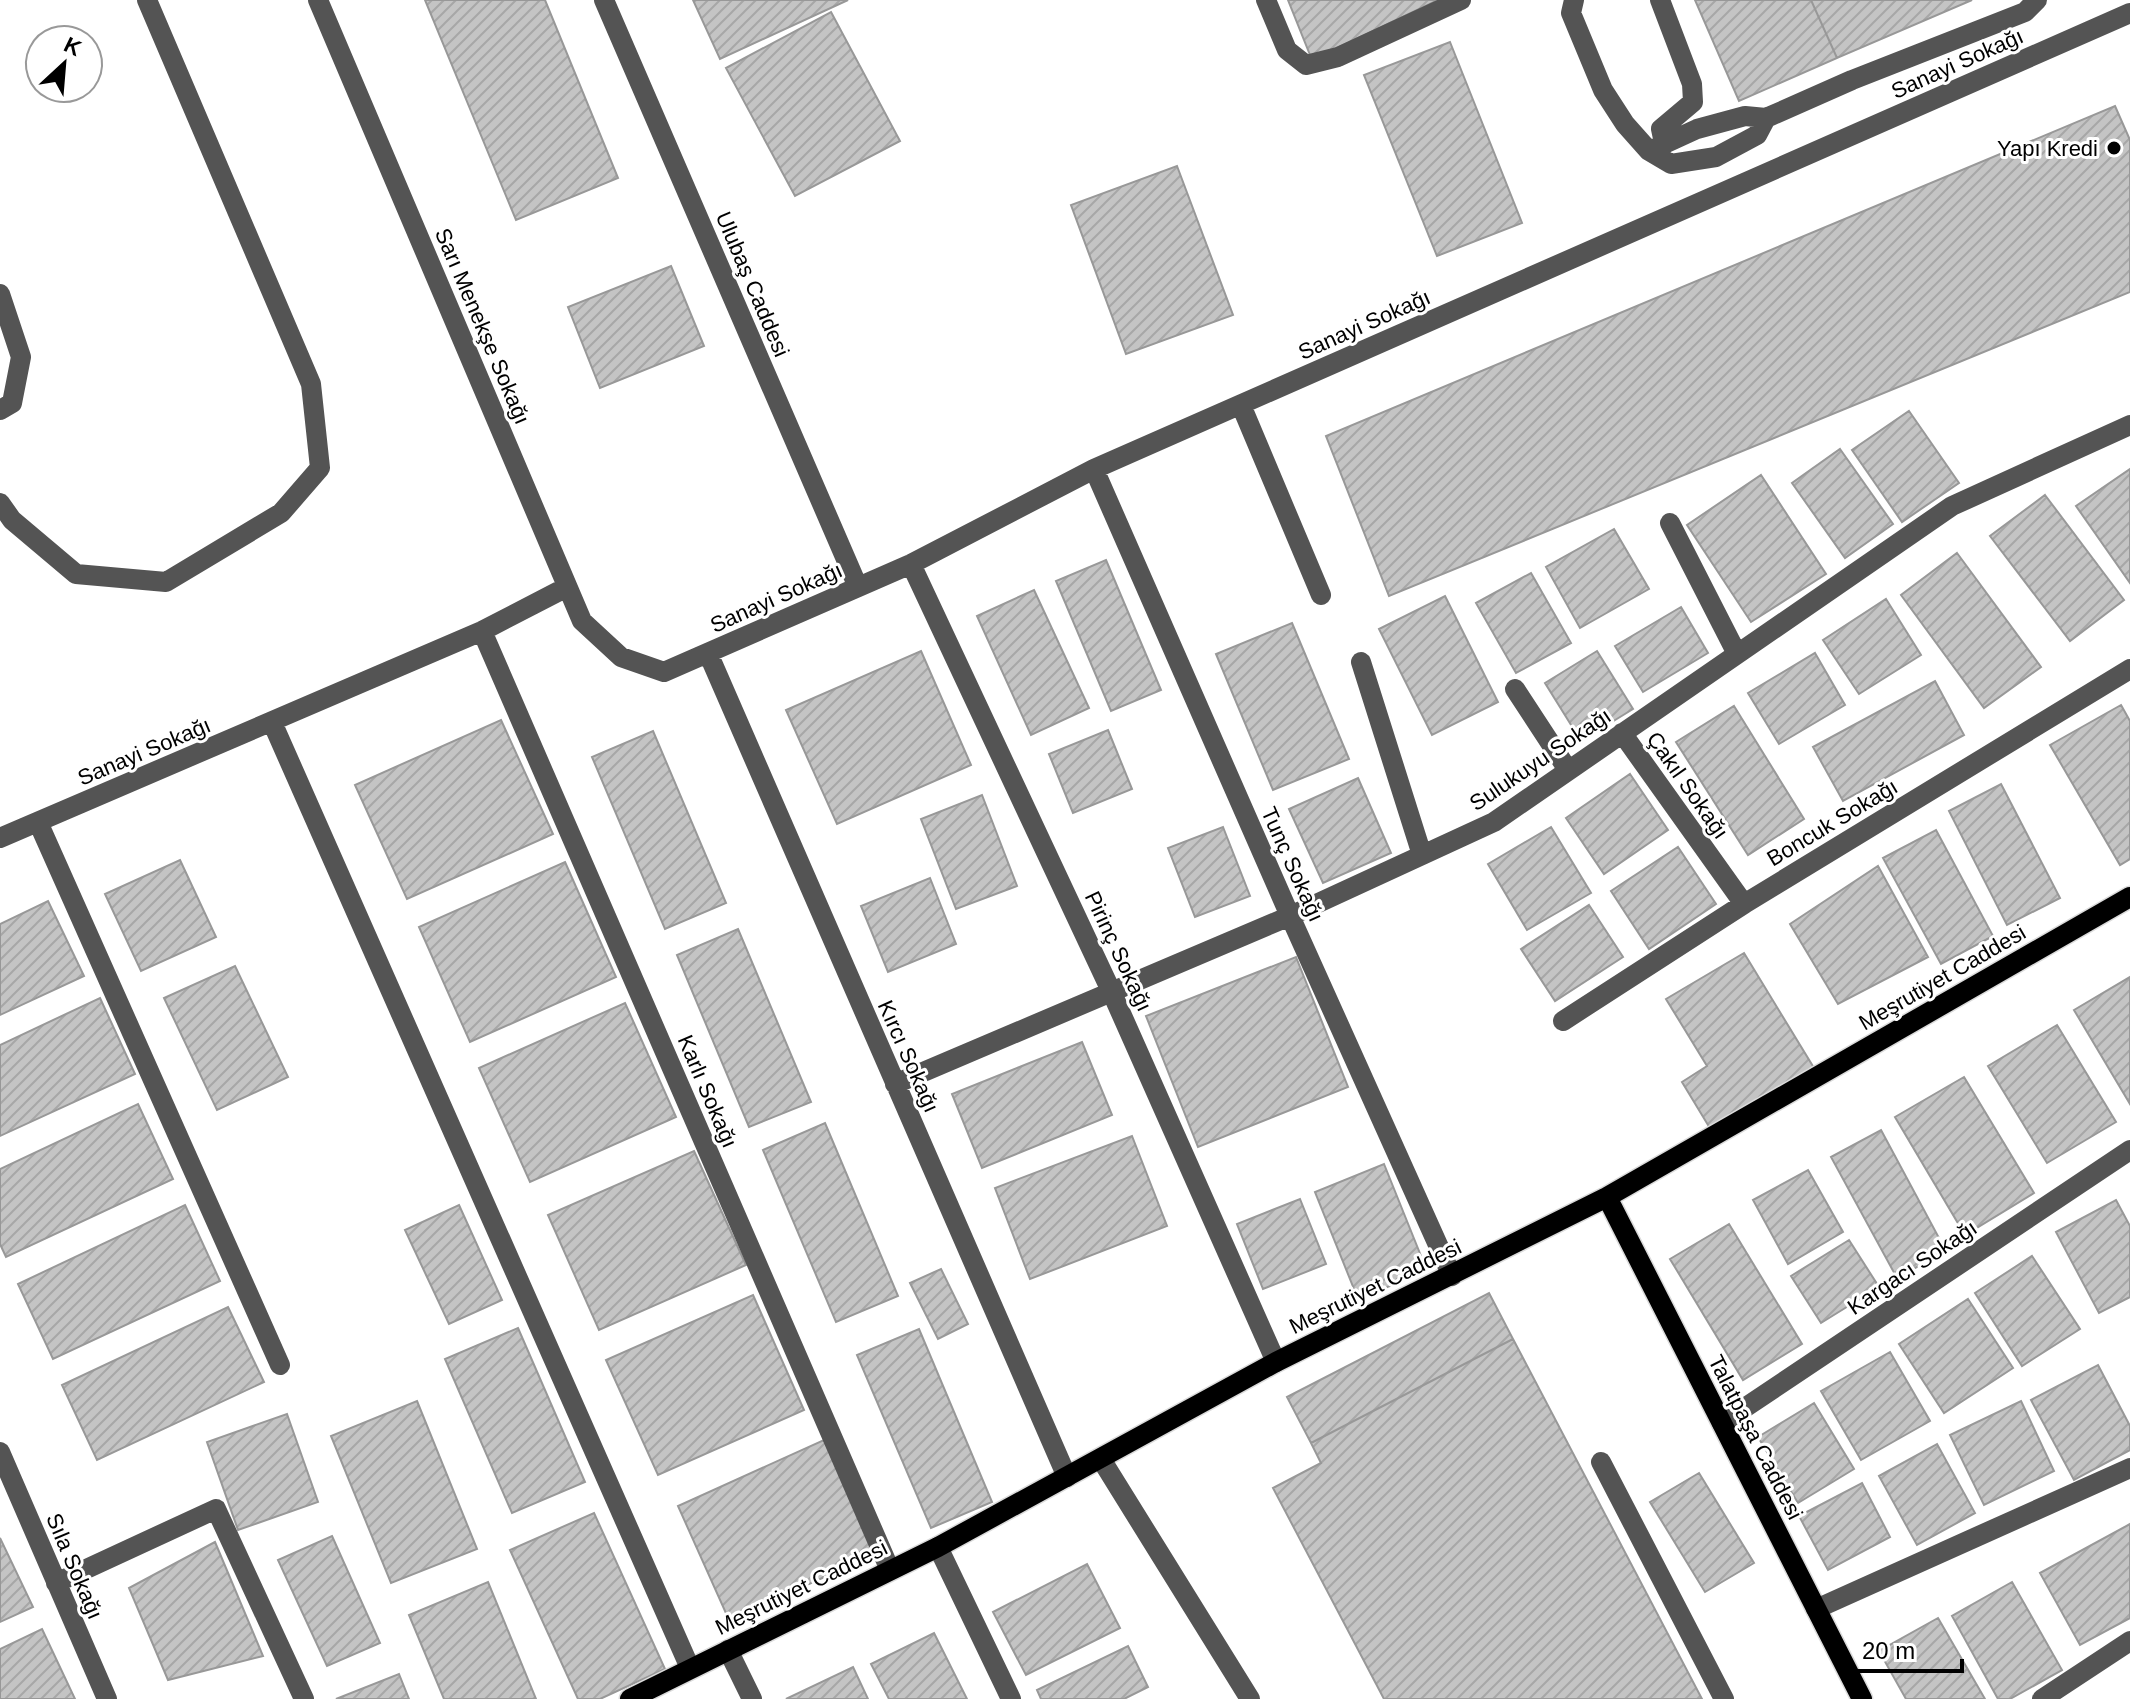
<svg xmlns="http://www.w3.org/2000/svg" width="2130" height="1699" font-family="Arial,sans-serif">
<defs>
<pattern id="building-hatch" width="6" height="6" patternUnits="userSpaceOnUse" patternTransform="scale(2)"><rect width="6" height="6" fill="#c4c4c4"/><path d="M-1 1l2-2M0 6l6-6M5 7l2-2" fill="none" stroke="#a7a7a7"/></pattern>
</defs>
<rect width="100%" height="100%" fill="#fff"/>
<path fill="url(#building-hatch)" stroke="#989898" stroke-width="2" d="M425 0H545L618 178 516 220Z
M693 0H848L720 59Z
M1288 0H1438L1312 60Z
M1695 0H1811L1837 58 1739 101Z
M1811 0H1972L1837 58Z
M831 12 900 141 795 196 726 68Z
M1450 42 1522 223 1437 256 1364 75Z
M2115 106 2130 140V292L1389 596 1326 436Z
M1177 166 1233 315 1126 354 1071 205Z
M671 266 704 346 600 388 568 307Z
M1909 411 1959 483 1902 522 1852 450Z
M1840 449 1893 524 1845 558 1792 483Z
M2130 469V583L2076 506Z
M1761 475 1826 574 1751 622 1687 525Z
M2045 495 2124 600 2070 641 1990 536Z
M1614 529 1649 589 1580 628 1546 567Z
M1957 553 2041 667 1984 708 1901 595Z
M1106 560 1161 690 1111 711 1056 581Z
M1531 573 1571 643 1516 673 1476 603Z
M1034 590 1089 708 1031 735 977 616Z
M1445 596 1498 702 1432 735 1379 629Z
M1886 599 1921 655 1859 694 1823 640Z
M1681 607 1708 653 1643 692 1615 646Z
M1292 623 1349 759 1273 790 1216 654Z
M921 651 971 765 837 824 786 710Z
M1597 651 1633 709 1581 741 1545 683Z
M1815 653 1845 705 1779 744 1748 693Z
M1935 681 1964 735 1843 801 1813 747Z
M2121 705 2130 721V859L2120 865 2050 745Z
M1734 706 1804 819 1748 855 1676 742Z
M501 720 553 834 407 899 355 785Z
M1108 730 1132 789 1073 813 1049 754Z
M653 731 726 903 665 929 592 757Z
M1630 774 1668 830 1604 874 1566 818Z
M1358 778 1391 853 1323 883 1289 809Z
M2001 784 2060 898 2007 925 1949 811Z
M982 795 1017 886 956 909 921 819Z
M1223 827 1250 896 1195 917 1168 848Z
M1551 827 1591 893 1527 930 1488 864Z
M1936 830 1993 936 1941 964 1883 858Z
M1678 847 1716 904 1649 949 1611 891Z
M180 860 216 937 141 971 105 894Z
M565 862 616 977 470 1042 419 927Z
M1878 866 1928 957 1838 1004 1790 924Z
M930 878 956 944 888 972 861 906Z
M48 901 84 976 0 1015V924Z
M1589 905 1623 957 1555 1001 1521 949Z
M738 929 811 1102 749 1127 677 955Z
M1744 953 1814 1068 1711 1130 1682 1082 1707 1066 1666 999Z
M1296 957 1348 1087 1198 1147 1146 1016Z
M235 966 288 1077 217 1110 164 998Z
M2130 977V1104L2074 1010Z
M100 998 135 1074 0 1136V1045Z
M625 1003 676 1117 530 1182 479 1068Z
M2057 1025 2116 1122 2047 1163 1988 1066Z
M1082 1042 1112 1115 982 1168 952 1094Z
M1964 1077 2034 1193 1965 1235 1895 1117Z
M138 1104 173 1179 6 1257 0 1244V1169Z
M825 1123 898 1296 836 1322 763 1150Z
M1881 1130 1946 1251 1897 1278 1831 1157Z
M1132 1136 1167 1226 1030 1279 995 1188Z
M694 1151 746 1265 599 1330 548 1215Z
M1384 1164 1427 1271 1358 1299 1315 1192Z
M1808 1170 1843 1232 1788 1264 1753 1200Z
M1300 1199 1326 1264 1263 1289 1237 1224Z
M2116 1200 2130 1226V1297L2099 1313 2056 1232Z
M185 1205 220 1281 53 1359 18 1284Z
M459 1205 502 1300 449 1324 405 1230Z
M1729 1224 1802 1344 1743 1380 1670 1259Z
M1849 1240 1879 1287 1821 1323 1791 1276Z
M2032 1256 2080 1329 2022 1366 1975 1293Z
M941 1269 968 1324 938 1339 910 1283Z
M1489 1293 1513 1339 1311 1443 1287 1397Z
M753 1295 804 1410 658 1475 606 1360Z
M1968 1299 2013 1368 1944 1413 1899 1344Z
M228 1307 264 1382 97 1460 62 1385Z
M518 1328 585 1482 512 1513 445 1359Z
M919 1329 992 1502 931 1528 857 1355Z
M1513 1339 1702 1699H1384L1273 1488 1321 1463 1311 1443Z
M1890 1352 1930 1421 1861 1460 1821 1391Z
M2098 1365 2130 1426V1450L2074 1480 2031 1400Z
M417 1401 477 1549 391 1583 331 1436Z
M2021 1401 2054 1471 1984 1505 1950 1435Z
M1814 1403 1854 1469 1798 1503 1758 1437Z
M287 1414 318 1502 238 1530 207 1442Z
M824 1440 876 1554 729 1620 678 1506Z
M1937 1444 1975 1513 1917 1545 1879 1476Z
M1699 1473 1754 1563 1705 1592 1650 1502Z
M1862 1483 1890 1537 1828 1570 1799 1516Z
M594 1513 665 1669 600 1699H578L510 1550Z
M2130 1524V1618L2080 1645 2040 1573Z
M332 1536 380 1643 327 1666 278 1560Z
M0 1538 33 1607 0 1622Z
M215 1542 263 1656 168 1680 129 1588Z
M1087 1564 1120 1628 1026 1675 993 1612Z
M488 1582 536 1699H444L409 1615Z
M2012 1582 2062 1670 2010 1699H1998L1952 1616Z
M1938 1618 1985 1699H1906L1879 1651Z
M42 1629 75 1699H0V1649Z
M934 1633 967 1699H889L871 1664Z
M1128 1646 1148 1687 1124 1699H1041L1037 1690Z
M853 1667 868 1699H786Z
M399 1674 409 1699H336Z"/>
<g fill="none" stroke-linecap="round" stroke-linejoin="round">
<defs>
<path id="major" d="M1607 1197 1862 1699
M630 1699 938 1547 1276 1362 1607 1197 2130 897"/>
</defs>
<use href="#major" stroke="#dbdbdb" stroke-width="23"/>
<path stroke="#545454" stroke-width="20" d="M318 0 582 621 621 657 664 672 911 564 1094 469 2130 13
M604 0 858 587
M1266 0 1287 50 1306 65 1338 57 1461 0
M1574 0 1571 13 1603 90 1625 124 1649 151 1671 164 1716 157 1757 135 1766 118
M1660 0 1692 84 1693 102 1661 129 1664 143
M1649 151 1697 129 1745 116 1766 118 1852 80 2025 12 2037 0
M0 294 21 357 12 403 0 410
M1241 405 1321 595
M1094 469 1290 916 1452 1276
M0 503 12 520 76 574 166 582 281 513 320 468 311 384 147 0
M1670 523 1737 654
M911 564 1112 993 1276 1362
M482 631 890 1570
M708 653 1067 1477
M1361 662 1422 855
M1515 689 1568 770
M272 722 690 1668
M1622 733 1744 904
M38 822 280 1365
M0 838 482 631 567 587
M1563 1021 1744 904 2130 669
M895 1084 1290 916 1494 822 1952 506 2130 425
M1722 1423 2130 1150
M0 1452 107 1699
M1101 1459 1250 1699
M1601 1462 1724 1699
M938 1547 1011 1699
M56 1583 216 1509 304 1699
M1816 1609 2130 1468
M728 1650 752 1699
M2042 1699 2130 1641"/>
<use href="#major" stroke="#000" stroke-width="20"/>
</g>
<circle fill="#000" stroke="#fff" stroke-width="3" cx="2114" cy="148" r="8"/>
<g text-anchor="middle" stroke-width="6" stroke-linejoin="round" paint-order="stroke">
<g font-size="22" fill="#000" stroke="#fff">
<text transform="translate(1957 63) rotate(-24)" y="8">Sanayi Sokağı</text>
<text transform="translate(753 284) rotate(67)" y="8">Ulubaş Caddesi</text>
<text transform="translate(1364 324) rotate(-24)" y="8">Sanayi Sokağı</text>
<text transform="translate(483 326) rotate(67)" y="8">Sarı Menekşe Sokağı</text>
<text transform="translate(776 597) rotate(-24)" y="8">Sanayi Sokağı</text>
<text transform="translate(144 751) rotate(-23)" y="8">Sanayi Sokağı</text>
<text transform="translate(1540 759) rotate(-34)" y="8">Sulukuyu Sokağı</text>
<text transform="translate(1688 785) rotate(55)" y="8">Çakıl Sokağı</text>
<text transform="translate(1832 822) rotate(-31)" y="8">Boncuk Sokağı</text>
<text transform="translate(1293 864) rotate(66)" y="8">Tunç Sokağı</text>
<text transform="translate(1119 951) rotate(65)" y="8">Pirinç Sokağı</text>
<text transform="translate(1942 977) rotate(-30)" y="8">Meşrutiyet Caddesi</text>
<text transform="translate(909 1056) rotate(66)" y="8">Kırcı Sokağı</text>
<text transform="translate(708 1091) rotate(67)" y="8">Karlı Sokağı</text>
<text transform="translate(1912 1267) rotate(-34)" y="8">Kargacı Sokağı</text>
<text transform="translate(1375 1286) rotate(-26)" y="8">Meşrutiyet Caddesi</text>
<text transform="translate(1756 1437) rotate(63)" y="8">Talatpaşa Caddesi</text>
<text transform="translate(75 1566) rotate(67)" y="8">Sıla Sokağı</text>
<text transform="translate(801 1587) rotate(-26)" y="8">Meşrutiyet Caddesi</text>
</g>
<g font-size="22" fill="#000" stroke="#fff" text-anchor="end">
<text x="2098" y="156">Yapı Kredi</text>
</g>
</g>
<g transform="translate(64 64) rotate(26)"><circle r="38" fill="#ffffff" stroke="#999999" stroke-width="2"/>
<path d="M0-6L14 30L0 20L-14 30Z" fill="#000000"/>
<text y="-12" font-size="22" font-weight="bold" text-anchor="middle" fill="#000000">K</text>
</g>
<path d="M1850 1659v12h112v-12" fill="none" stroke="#000000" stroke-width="4"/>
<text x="1862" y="1659" font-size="24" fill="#000000" stroke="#ffffff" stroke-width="6" paint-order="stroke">20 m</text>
</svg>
